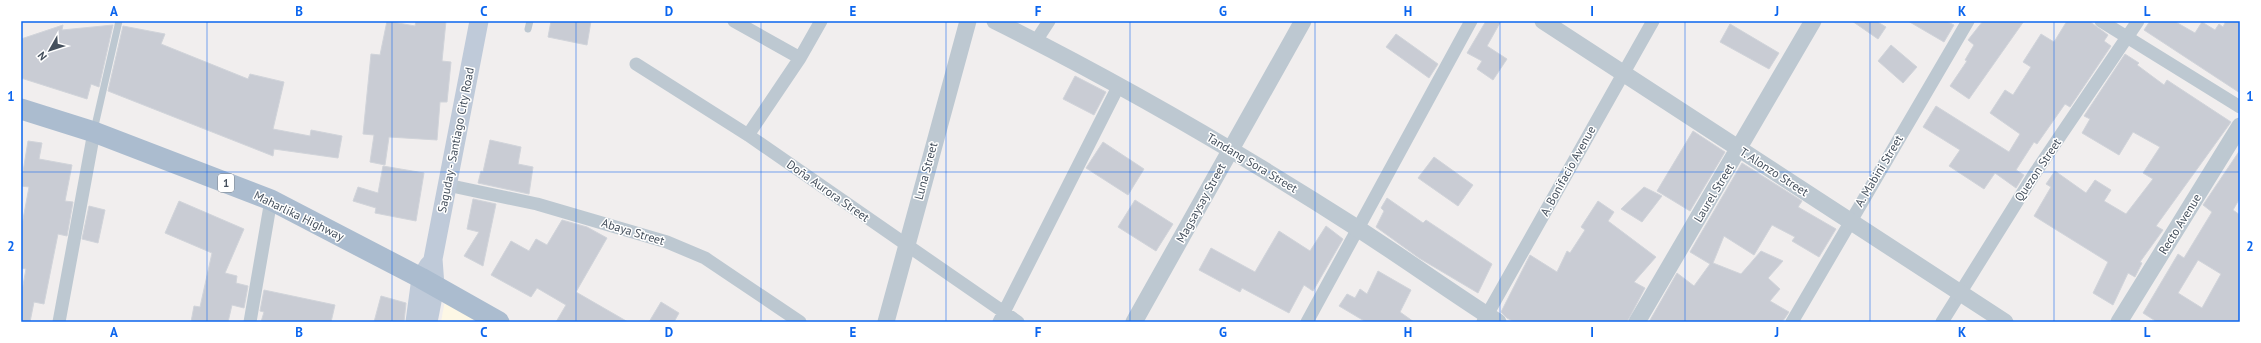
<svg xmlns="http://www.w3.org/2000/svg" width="2261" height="343" font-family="'PT Sans',sans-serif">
<rect width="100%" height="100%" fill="#f1eeee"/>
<path fill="#fdf7e5" d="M445 300 477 322H441Z"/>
<path fill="#c9ccd4" stroke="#d1d4da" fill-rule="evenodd" d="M387 21 415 26 416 21H446L442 61 451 62 447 102H440L437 140 389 137 385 165 370 162 374 135 363 134 371 54 380 55Z
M551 21H591L587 45 548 37Z
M1486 21H1501L1487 46 1507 59 1493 80 1477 69 1482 61 1467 53Z
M1852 21H1876L1886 27 1878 39Z
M1908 21H1946L1954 25 1944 42Z
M1983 21H2024L1969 99 1950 86 1967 61 1965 60 1974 45 1968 40Z
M2067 21H2089L2108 35 2104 41 2111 46 2070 107 2065 104 2037 144 2034 142 2016 170 2024 175 2016 188 1995 173 1984 189 1949 166 1960 150 1923 127 1936 106 2009 152 2020 134 1990 113 2005 90 2013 95 2031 67 2023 62 2041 34 2054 42Z
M2150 21H2174L2195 33 2202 22 2215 30 2219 24 2223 27 2226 21H2240V93L2144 30Z
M1730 24 1779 53 1769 69 1720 42Z
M63 25 62 30 113 25 99 87 91 84 87 99 21 78V39Z
M123 26 165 34 161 44 248 79 250 74 284 82 273 129 310 136 311 130 342 136 338 158 274 149 273 156 108 91Z
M1396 34 1438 64 1429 78 1386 47Z
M1891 45 1917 67 1903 83 1878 61Z
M2125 54 2139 63 2137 65 2164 85 2167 80 2231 122 2156 226 2163 230 2140 262 2142 263 2135 277 2128 273 2113 305 2093 293 2108 262 2034 216 2051 187 2046 184 2055 171 2086 193 2095 180 2111 190 2104 201 2126 214 2153 179 2143 173 2160 147 2133 132 2119 155 2082 133 2090 119 2084 116Z
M1075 76 1106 92 1094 115 1063 99Z
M1693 131 1725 152 1690 211 1657 191Z
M490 140 521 147 518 164 533 167 529 194 478 183 481 171 483 172Z
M28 141 42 143 39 159 72 165 65 201 73 202 67 236 58 234 44 304 34 302 30 322H21V296L26 269 21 268V230L29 187 21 186V184Z
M1103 142 1144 169 1128 195 1086 168Z
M2240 150V198L2233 210 2240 215V322H2157L2143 313 2178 254 2184 258 2212 212 2203 205ZM2198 260 2221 274 2202 308 2178 293Z
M1434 157 1473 185 1458 206 1418 178Z
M1742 163 1802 201 1798 207 1836 229 1819 257 1792 241 1795 237 1772 225 1754 255 1724 236 1713 263 1741 274 1761 251 1783 261 1768 278 1780 289 1770 301 1789 312 1785 318 1782 322H1649L1677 273 1694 286 1710 264 1690 252Z
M383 166 424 173 416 221 375 213 376 208 353 201 358 187 378 193Z
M1644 187 1662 196 1642 222 1621 209Z
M1387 198 1423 223 1426 220 1492 264 1478 293 1419 258 1376 227 1384 211 1381 208Z
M473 199 496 204 483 266 464 256 479 232 467 229Z
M1135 200 1173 224 1156 251 1118 227Z
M179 201 244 229 225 273 237 276 236 283 248 286 244 308 232 305 228 322H191L194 306 200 307 212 253 165 233Z
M1598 201 1614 212 1608 221 1656 257 1634 282 1645 288 1627 322H1514L1507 318 1501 312 1530 255 1557 272 1567 251 1570 253 1585 230 1581 227Z
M89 206 105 210 98 243 82 239Z
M562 220 587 227 607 238 576 292 628 322H556L566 305 537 288 531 297 491 275 511 241 529 251 536 239 547 245Z
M1326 226 1343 239 1313 291 1304 285 1289 313 1242 288 1240 292 1199 270 1211 248 1255 272 1279 231 1310 251Z
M1378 271 1411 290 1400 312 1414 322H1366L1339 306 1347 294 1355 298 1360 289 1367 294Z
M264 290 335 305 331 322H261L264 312 260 311Z
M381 296 406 303 404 322H374Z
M661 302 679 313 674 322H649Z"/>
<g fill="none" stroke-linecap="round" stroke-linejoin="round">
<path stroke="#bdc8d1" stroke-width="7" d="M528 29 530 21
M94 130 119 21"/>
<path stroke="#bdc8d1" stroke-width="13" d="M734 21 800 58
M2101 21 2240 107
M1036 41 1049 21
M636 64 748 135 1018 322
M748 135 800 58 821 21
M447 185 537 204 667 242 705 258 800 322
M59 322 94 132
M250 322 271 200
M999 322 1119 85
M1307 322 1471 21
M1483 322 1653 21
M1792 322 1968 21
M1942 322 2035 173 2138 21"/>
<path stroke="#bdc8d1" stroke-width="17" d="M995 21C1120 83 1240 153 1357 228 1405 259 1451 292 1498 322
M1543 21 2005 322
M886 322 968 21
M1134 322 1303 21
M1637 322 1813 21
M2119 322 2240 126"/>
<path stroke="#bfcad9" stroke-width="19" d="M415 322 421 278 429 265
M428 322 435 286 433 259 479 21"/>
<path stroke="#abbccf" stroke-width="21" d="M21 109 94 132 271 200 421 278 499 322"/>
</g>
<path fill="none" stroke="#0b65ee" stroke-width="1" stroke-opacity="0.55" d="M207 21V322M392 21V322M576 21V322M761 21V322M946 21V322M1130 21V322M1315 21V322M1500 21V322M1685 21V322M1870 21V322M2054 21V322M21 172H2240"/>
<g text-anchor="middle" stroke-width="3" stroke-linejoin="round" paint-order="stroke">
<rect fill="#fff" stroke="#7d848e" stroke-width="1" x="218" y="174" width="16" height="18" rx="3"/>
<g font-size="11" font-weight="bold" fill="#45505d">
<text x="226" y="187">1</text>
</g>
<g font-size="12" fill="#45505d" stroke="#fff">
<text transform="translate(456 140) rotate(-79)" y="4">Saguday - Santiago City Road</text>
<text transform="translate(1252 163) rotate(31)" y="4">Tandang Sora Street</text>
<text transform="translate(2038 170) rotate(-56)" y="4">Quezon Street</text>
<text transform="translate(926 171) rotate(-75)" y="4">Luna Street</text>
<text transform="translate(1568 171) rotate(-61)" y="4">A. Bonifacio Avenue</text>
<text transform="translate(1879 171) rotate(-59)" y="4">A. Mabini Street</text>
<text transform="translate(1774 172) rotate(33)" y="4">T. Alonzo Street</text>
<text transform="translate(828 191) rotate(35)" y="4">Doña Aurora Street</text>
<text transform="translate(1714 193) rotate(-59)" y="4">Laurel Street</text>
<text transform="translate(1201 203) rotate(-61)" y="4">Magsaysay Street</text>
<text transform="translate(299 216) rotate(26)" y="4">Maharlika Highway</text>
<text transform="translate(2180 224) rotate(-58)" y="4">Recto Avenue</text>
<text transform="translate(633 232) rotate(17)" y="4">Abaya Street</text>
</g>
</g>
<rect width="2261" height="343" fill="none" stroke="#ffffff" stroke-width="44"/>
<g transform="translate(50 50) rotate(231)" stroke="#ffffff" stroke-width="3" paint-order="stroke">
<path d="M0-3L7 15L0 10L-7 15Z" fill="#45505d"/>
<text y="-6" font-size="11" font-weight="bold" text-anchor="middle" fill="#45505d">N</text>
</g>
<rect x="22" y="22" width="2217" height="299" fill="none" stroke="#0b65ee" stroke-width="1.5"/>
<g font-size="13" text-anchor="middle" font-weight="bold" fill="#0b65ee">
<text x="114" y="16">A</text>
<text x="299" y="16">B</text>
<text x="484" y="16">C</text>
<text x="669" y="16">D</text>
<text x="853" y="16">E</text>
<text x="1038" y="16">F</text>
<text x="1223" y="16">G</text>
<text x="1408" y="16">H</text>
<text x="1592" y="16">I</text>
<text x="1777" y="16">J</text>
<text x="1962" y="16">K</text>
<text x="2147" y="16">L</text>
<text x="11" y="101">1</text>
<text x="2250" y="101">1</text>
<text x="11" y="251">2</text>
<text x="2250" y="251">2</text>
<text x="114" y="337">A</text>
<text x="299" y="337">B</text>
<text x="484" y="337">C</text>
<text x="669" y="337">D</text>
<text x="853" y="337">E</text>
<text x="1038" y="337">F</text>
<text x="1223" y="337">G</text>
<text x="1408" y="337">H</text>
<text x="1592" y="337">I</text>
<text x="1777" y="337">J</text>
<text x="1962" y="337">K</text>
<text x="2147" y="337">L</text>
</g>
</svg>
